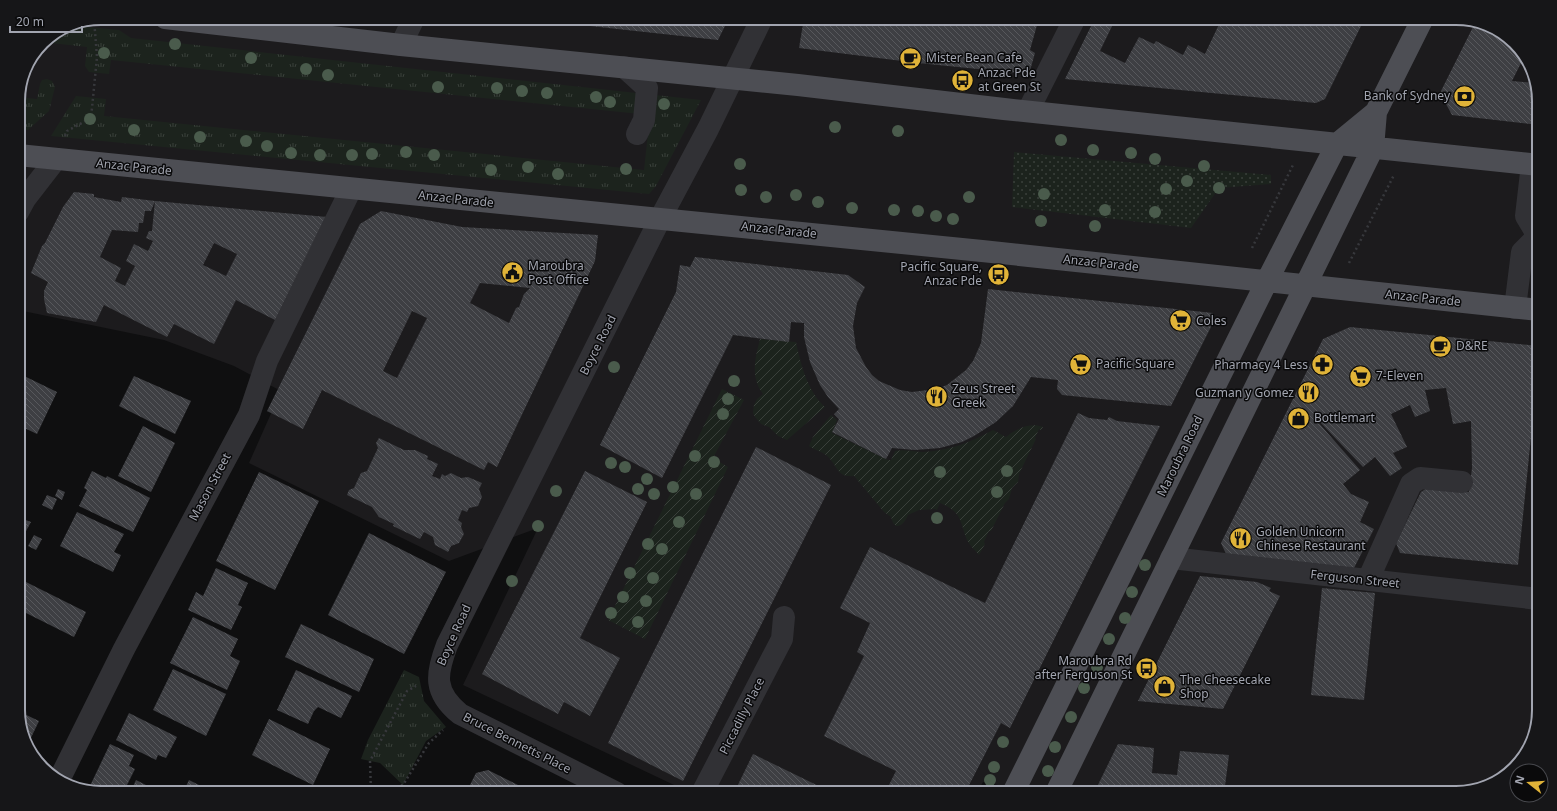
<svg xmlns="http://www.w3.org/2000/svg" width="1557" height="811" font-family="'Noto Sans',sans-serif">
<defs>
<pattern id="grass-dots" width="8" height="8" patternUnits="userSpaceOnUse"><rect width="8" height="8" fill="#1c231d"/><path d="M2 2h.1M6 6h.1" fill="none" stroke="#3a403b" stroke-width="1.8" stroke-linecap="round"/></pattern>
<pattern id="park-tufts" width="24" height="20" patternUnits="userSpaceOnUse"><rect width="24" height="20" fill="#1c231d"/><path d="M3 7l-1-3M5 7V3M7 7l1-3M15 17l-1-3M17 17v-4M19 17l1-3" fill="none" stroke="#3a403b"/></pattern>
<pattern id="garden-furrows" width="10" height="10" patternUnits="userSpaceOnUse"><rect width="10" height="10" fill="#1c231d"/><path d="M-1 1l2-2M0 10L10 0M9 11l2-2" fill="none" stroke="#3a403b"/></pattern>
<pattern id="building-back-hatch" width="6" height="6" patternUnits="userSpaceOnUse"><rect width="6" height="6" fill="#3e3f43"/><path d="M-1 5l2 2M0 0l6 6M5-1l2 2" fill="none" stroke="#57585c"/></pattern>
</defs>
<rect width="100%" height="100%" fill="#0f0f10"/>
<path fill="#1c1b1d" d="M101 18H1456L1493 27 1525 55 1539 96V710L1530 747 1498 782 1456 793H1039L983 782 977 793H691L463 685 538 528 449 561 249 463 281 391 234 366 164 340 18 310V96L24 69 43 42 70 24Z"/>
<path fill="url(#grass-dots)" d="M1014 152 1271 175V184L1219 188 1191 228 1012 207Z"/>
<path fill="url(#park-tufts)" d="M68 25 119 30 131 38 701 100 656 186 649 194 51 136 76 96 106 99 104 116 644 170 650 115 111 60 109 74 89 72 85 66 87 47 42 42Z
M47 79 52 81 55 87 49 111 28 130 18 129V97L37 99 40 84 42 80Z
M404 670 419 677 424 701 446 727 426 741 403 785 380 763 361 759 368 740Z"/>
<path fill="url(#garden-furrows)" d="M760 339 796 342C801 365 807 390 825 407L787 440 778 436 769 427 761 424 755 417 753 413 754 405 757 399 763 394C750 377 755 358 760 339Z
M722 389 744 400 713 458 728 467 645 639 608 620Z
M831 415 837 420 832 433 888 460H891L895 451C904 449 914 452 923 452 948 451 972 442 993 430L1006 437C1015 429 1031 422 1043 427L1041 430 1039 429 1035 438 1036 439 1019 474 1018 482 1012 488 1009 499 1005 503 991 531H989L984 542 985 544 979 555C975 550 970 546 967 540 959 520 963 513 940 503L937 510 935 509 919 510 908 515C906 520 902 527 896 526L893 523 891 517 884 512 854 476C836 478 838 465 826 455 821 451 814 450 809 446L813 437Z"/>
<path fill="url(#building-back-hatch)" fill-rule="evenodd" d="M517 18H729L718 40Z
M806 18H1039L1030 50 1035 53 1029 74 918 63 799 48 803 24Z
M1095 18H1116L1100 51 1125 63 1139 37 1154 44 1156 41 1183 55 1188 45 1205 54 1222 18H1253L1266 24 1279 25 1282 18H1365L1325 99 1316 103 1065 79Z
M1475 23 1493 27 1525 55 1512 81 1534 83 1539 96V125L1452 115 1440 93Z
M74 192 94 194V197L121 202 122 197 155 201 151 211H145L143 223H139L138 232 112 230 100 257 121 268 115 281 125 286 135 266 126 261 134 244 148 251 153 241 146 238 149 231H152L155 201 327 217 277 321 236 300 214 344 174 324 167 337 104 305 96 322 47 313 44 299V291L48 282 31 273 42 246 45 243 63 207ZM214 243 237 254 226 276 203 265Z
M381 211 462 227 598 235 595 261 497 467 488 462 484 470 322 390 303 429 267 411 360 224ZM480 283 530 288 524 294 519 307 516 308 509 323 470 303ZM412 311 427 318 397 378 383 371Z
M695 257 848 275 865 287 857 303 853 326 856 348 866 367 872 375 879 381 900 390 912 392 936 389 947 385 966 370 973 361 981 343 988 289 1213 313 1214 321 1171 406 1062 395 1057 389 1058 380 1031 377 1013 406 996 422 974 436 962 442 940 448 915 450 892 448 886 459 832 432 839 419 834 414 839 409 828 397 820 385 810 362 804 337V323L791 322 789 342 733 335 662 478 600 445 676 292 680 265 690 267Z
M1350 327 1539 346V418L1533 417 1518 565 1400 553 1396 543 1421 492 1427 488 1469 492 1472 468 1471 421 1453 424 1446 388 1425 390 1430 411 1415 417 1410 405 1391 414 1407 447 1393 453 1402 468 1390 476 1375 457 1363 467 1318 420 1317 421 1360 470 1343 484 1351 494 1369 502 1360 522 1374 529 1354 568 1226 554 1221 543 1323 339Z
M18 373 57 392 37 434 18 425Z
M134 376 191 401 175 434 119 406Z
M1078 413 1089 418 1107 420 1109 417 1117 421 1160 426 1010 728 1001 723 965 793H885L896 771 824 736 864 656 857 652 870 623 840 608 870 547 985 603Z
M143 426 175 443 151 492 118 476Z
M379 438 404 450H415L428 456 427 459 438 464 432 476 440 479 442 474 445 476 451 473 461 478 468 477 482 483 479 489 482 497 478 506 469 508 467 512 462 510 458 520 462 523 461 527 464 534 459 543 451 546 448 552 435 545 433 537 424 532 420 539 393 526 394 524 379 517 372 507 347 495 349 490 354 488 361 473 367 471 378 448 376 443Z
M756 447 831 485 683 781 608 743Z
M92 471 106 478 107 476 150 498 133 532 79 506 87 490 84 488Z
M585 471 647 502 580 638 620 658 590 716 564 702 558 714 482 674Z
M259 472 319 501 275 590 216 561Z
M58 489 65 492 62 500 55 496Z
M47 495 57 499 52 510 42 505Z
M77 512 124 534 114 552 121 555 113 572 60 546Z
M23 519 31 522 26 531 19 527Z
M369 533 446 572 404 654 328 615Z
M34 535 42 539 36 550 28 546Z
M216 568 248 583 238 605 242 607 231 630 188 610 196 592 203 596Z
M1200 576 1257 582 1271 588 1269 591 1280 596 1223 709 1138 701Z
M22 580 86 612 74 637 18 609V588Z
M1322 588 1375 593 1364 700 1311 695Z
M193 617 238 639 230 656 240 661 227 690 170 663Z
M301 624 374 659 359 692 285 657Z
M173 669 226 694 206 736 153 710Z
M296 670 352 696 341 718 318 707 314 711 308 724 277 710Z
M18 711 39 721 28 744 18 716Z
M129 713 177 737 166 758 158 755 156 760 116 740Z
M269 719 330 749 313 785 252 755Z
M110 744 134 755 129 766 135 769 123 793H101L88 790Z
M1118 744 1154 748 1152 773 1177 775 1180 751 1229 755 1225 786 1218 785 1217 793H1094Z
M753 754 833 793H734Z
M488 770 534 793H466L476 773Z
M136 780 162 793H130Z
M189 780 211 791 210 793H175L177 789 183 792Z
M218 787 230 793H215Z"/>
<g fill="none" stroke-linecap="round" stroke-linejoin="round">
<path stroke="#37383c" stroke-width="2.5" stroke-dasharray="2 3" stroke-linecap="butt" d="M65 136 67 131 91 118 97 57 94 19
M1252 248 1294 163
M1349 263 1394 175
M371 793 370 761 407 691 416 686
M377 793 403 785 429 743 443 730"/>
<path stroke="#313135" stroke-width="22" d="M401 45 414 18
M624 67 647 88 644 120 637 134
M1028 111 1075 18
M18 212 25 199 56 159
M1515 308 1522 252 1538 236 1526 216 1532 164
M1171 558 1539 599
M1368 580 1411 484 1420 478 1462 482
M59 780 124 649 249 415 267 361 351 189
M617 793 460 714C433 692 436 674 447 645L660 219 708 129 762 18
M702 793 782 639 784 617"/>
<path stroke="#4d4e54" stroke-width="22" d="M165 18 401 45 798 85 1004 109 1539 165
M18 155 982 251 1539 310
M1013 793 1267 281 1337 144 1376 112
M1056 793 1373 148 1376 112 1423 18"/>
</g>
<g fill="#4a5b4c">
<circle cx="175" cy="44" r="6"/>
<circle cx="104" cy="53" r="6"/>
<circle cx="251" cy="58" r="6"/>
<circle cx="306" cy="69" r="6"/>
<circle cx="328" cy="75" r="6"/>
<circle cx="438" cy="87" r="6"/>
<circle cx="497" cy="88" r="6"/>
<circle cx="522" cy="91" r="6"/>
<circle cx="547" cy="93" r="6"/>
<circle cx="596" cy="97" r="6"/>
<circle cx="610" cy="102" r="6"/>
<circle cx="664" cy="104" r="6"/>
<circle cx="90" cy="119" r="6"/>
<circle cx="835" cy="127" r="6"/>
<circle cx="134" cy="130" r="6"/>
<circle cx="898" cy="131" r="6"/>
<circle cx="200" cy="137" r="6"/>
<circle cx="1061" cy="140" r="6"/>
<circle cx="246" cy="141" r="6"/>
<circle cx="267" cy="146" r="6"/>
<circle cx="1093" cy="150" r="6"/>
<circle cx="406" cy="152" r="6"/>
<circle cx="291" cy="153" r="6"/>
<circle cx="1131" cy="153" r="6"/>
<circle cx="372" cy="154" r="6"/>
<circle cx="320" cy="155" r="6"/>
<circle cx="352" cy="155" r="6"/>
<circle cx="434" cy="155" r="6"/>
<circle cx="1155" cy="159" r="6"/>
<circle cx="740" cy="164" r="6"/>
<circle cx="1204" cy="166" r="6"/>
<circle cx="528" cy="167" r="6"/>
<circle cx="626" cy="169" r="6"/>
<circle cx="491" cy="170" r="6"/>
<circle cx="558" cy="174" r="6"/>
<circle cx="1187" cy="181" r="6"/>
<circle cx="1219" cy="188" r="6"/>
<circle cx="1166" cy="189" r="6"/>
<circle cx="741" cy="190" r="6"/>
<circle cx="1044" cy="194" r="6"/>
<circle cx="796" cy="195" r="6"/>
<circle cx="766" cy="197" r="6"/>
<circle cx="969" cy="197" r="6"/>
<circle cx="818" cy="202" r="6"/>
<circle cx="852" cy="208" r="6"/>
<circle cx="894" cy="210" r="6"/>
<circle cx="1105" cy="210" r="6"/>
<circle cx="918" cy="211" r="6"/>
<circle cx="1155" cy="212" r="6"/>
<circle cx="936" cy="216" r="6"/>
<circle cx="953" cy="219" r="6"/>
<circle cx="1041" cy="221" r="6"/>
<circle cx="1095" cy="226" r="6"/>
<circle cx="614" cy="367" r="6"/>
<circle cx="734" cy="381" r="6"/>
<circle cx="728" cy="399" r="6"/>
<circle cx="723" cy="414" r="6"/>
<circle cx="695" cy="456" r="6"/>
<circle cx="714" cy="462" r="6"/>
<circle cx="611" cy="463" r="6"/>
<circle cx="625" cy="467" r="6"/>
<circle cx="1007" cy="471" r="6"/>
<circle cx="940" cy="472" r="6"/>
<circle cx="647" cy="479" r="6"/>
<circle cx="673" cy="487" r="6"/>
<circle cx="638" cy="489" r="6"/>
<circle cx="556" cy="491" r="6"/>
<circle cx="997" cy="492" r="6"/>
<circle cx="654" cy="494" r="6"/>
<circle cx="696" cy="494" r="6"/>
<circle cx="937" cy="518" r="6"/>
<circle cx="679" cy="522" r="6"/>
<circle cx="538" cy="526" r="6"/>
<circle cx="648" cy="544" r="6"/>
<circle cx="662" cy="549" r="6"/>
<circle cx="1145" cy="565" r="6"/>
<circle cx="630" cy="573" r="6"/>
<circle cx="653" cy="578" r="6"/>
<circle cx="512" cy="581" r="6"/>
<circle cx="1132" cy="592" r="6"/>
<circle cx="623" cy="597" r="6"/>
<circle cx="646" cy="601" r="6"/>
<circle cx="611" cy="613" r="6"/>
<circle cx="1125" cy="618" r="6"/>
<circle cx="638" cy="622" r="6"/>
<circle cx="1109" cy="639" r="6"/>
<circle cx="1097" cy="667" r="6"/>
<circle cx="1084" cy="688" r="6"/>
<circle cx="1071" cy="717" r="6"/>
<circle cx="1003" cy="742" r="6"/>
<circle cx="1055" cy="747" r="6"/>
<circle cx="994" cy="767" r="6"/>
<circle cx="1048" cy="771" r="6"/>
<circle cx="990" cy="780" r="6"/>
</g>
<defs>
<symbol id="cafe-disc" viewBox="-11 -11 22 22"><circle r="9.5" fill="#e0b338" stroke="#0a0a0b"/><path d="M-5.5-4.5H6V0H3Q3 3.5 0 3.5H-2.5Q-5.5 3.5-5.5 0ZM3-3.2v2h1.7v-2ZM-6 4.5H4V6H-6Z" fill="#111"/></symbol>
<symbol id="bus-disc" viewBox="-11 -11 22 22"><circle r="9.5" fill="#e0b338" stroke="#0a0a0b"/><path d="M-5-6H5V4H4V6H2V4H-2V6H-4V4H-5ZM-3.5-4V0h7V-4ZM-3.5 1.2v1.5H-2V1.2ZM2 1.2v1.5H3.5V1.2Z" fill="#111"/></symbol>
<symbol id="bank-disc" viewBox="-11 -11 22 22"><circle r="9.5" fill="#e0b338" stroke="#0a0a0b"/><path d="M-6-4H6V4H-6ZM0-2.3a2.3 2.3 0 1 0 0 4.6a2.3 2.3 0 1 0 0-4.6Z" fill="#111"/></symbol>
<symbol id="civic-disc" viewBox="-11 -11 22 22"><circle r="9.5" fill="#e0b338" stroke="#0a0a0b"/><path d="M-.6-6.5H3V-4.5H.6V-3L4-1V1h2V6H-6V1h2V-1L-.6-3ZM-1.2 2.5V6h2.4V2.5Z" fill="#111"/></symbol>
<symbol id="supermarket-disc" viewBox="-11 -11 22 22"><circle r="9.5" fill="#e0b338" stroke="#0a0a0b"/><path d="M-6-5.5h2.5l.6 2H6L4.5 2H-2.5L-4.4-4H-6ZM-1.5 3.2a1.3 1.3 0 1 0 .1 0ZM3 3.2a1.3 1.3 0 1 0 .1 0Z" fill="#111"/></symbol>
<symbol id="pharmacy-disc" viewBox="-11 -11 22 22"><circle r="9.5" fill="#e0b338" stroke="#0a0a0b"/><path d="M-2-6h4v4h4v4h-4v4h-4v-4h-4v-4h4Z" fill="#111"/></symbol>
<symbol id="restaurant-disc" viewBox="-11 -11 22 22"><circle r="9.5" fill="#e0b338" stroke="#0a0a0b"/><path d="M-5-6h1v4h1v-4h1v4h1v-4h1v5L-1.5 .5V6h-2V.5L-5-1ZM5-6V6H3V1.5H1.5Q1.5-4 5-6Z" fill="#111"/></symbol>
<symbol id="shop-disc" viewBox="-11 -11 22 22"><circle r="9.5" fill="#e0b338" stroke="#0a0a0b"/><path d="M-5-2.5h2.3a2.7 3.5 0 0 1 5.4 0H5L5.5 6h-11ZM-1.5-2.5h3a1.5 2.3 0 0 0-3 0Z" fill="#111"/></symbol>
</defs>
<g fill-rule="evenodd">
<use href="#cafe-disc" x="898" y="46" width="25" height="25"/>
<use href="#bus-disc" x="950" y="68" width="25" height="25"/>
<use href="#bank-disc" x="1452" y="84" width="25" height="25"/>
<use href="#civic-disc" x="500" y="260" width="25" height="25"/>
<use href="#bus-disc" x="986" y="262" width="25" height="25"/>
<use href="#supermarket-disc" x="1168" y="308" width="25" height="25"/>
<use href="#cafe-disc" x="1428" y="334" width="25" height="25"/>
<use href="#supermarket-disc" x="1068" y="352" width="25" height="25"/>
<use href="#pharmacy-disc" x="1310" y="352" width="25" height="25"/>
<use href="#supermarket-disc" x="1348" y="364" width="25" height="25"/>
<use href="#restaurant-disc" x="1296" y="380" width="25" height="25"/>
<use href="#restaurant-disc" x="924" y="384" width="25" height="25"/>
<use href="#shop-disc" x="1286" y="406" width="25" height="25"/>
<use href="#restaurant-disc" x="1228" y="526" width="25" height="25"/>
<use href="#bus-disc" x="1134" y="656" width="25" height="25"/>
<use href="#shop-disc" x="1152" y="674" width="25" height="25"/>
</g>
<g text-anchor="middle" stroke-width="3" stroke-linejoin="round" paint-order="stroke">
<g font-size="12" fill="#a2a5b0" stroke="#0a0a0b" text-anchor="start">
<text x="926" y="62">Mister Bean Cafe</text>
<text x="978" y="77">Anzac Pde<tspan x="978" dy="14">at Green St</tspan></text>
<text x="1450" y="100" text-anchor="end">Bank of Sydney</text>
<text x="528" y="270">Maroubra<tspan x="528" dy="14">Post Office</tspan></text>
<text x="982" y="271" text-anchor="end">Pacific Square,<tspan x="982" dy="14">Anzac Pde</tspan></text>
<text x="1196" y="325">Coles</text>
<text x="1456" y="350">D&amp;RE</text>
<text x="1096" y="368">Pacific Square</text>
<text x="1308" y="369" text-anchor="end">Pharmacy 4 Less</text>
<text x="1376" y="380">7-Eleven</text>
<text x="952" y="393">Zeus Street<tspan x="952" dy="14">Greek</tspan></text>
<text x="1294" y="397" text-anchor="end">Guzman y Gomez</text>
<text x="1314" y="422">Bottlemart</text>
<text x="1256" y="536">Golden Unicorn<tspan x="1256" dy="14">Chinese Restaurant</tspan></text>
<text x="1132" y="665" text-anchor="end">Maroubra Rd<tspan x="1132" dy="14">after Ferguson St</tspan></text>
<text x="1180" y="684">The Cheesecake<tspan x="1180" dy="14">Shop</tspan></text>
</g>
<g font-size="12" fill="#a2a5b0" stroke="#0a0a0b">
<text transform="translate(134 167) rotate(6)" y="4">Anzac Parade</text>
<text transform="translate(456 199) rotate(6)" y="4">Anzac Parade</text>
<text transform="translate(779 230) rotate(6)" y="4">Anzac Parade</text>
<text transform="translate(1101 263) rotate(6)" y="4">Anzac Parade</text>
<text transform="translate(1423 298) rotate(6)" y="4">Anzac Parade</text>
<text transform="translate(598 345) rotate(-63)" y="4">Boyce Road</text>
<text transform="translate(1180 456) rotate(-64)" y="4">Maroubra Road</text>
<text transform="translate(210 487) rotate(-62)" y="4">Mason Street</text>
<text transform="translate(1355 579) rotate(6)" y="4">Ferguson Street</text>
<text transform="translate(454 635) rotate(-66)" y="4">Boyce Road</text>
<text transform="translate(742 716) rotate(-63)" y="4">Piccadilly Place</text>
<text transform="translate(517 743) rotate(27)" y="4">Bruce Bennetts Place</text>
</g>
</g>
<path d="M0 0H1557V811H0ZM101 25H1456A76 76 0 0 1 1532 101V710A76 76 0 0 1 1456 786H101A76 76 0 0 1 25 710V101A76 76 0 0 1 101 25Z" fill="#161618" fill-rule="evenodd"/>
<path fill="none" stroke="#a2a5b0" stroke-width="2" d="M101 25H1456A76 76 0 0 1 1532 101V710A76 76 0 0 1 1456 786H101A76 76 0 0 1 25 710V101A76 76 0 0 1 101 25Z"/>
<g transform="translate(1529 783) rotate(287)"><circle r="19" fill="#0a0a0b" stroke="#47484d"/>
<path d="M0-3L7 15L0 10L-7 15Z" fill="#e0b338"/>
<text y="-6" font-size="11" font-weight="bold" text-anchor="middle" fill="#a2a5b0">N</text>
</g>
<path d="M10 26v6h72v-6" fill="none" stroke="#a2a5b0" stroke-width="2"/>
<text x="16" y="26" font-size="12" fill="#a2a5b0" stroke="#0a0a0b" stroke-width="3" paint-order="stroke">20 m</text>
</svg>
